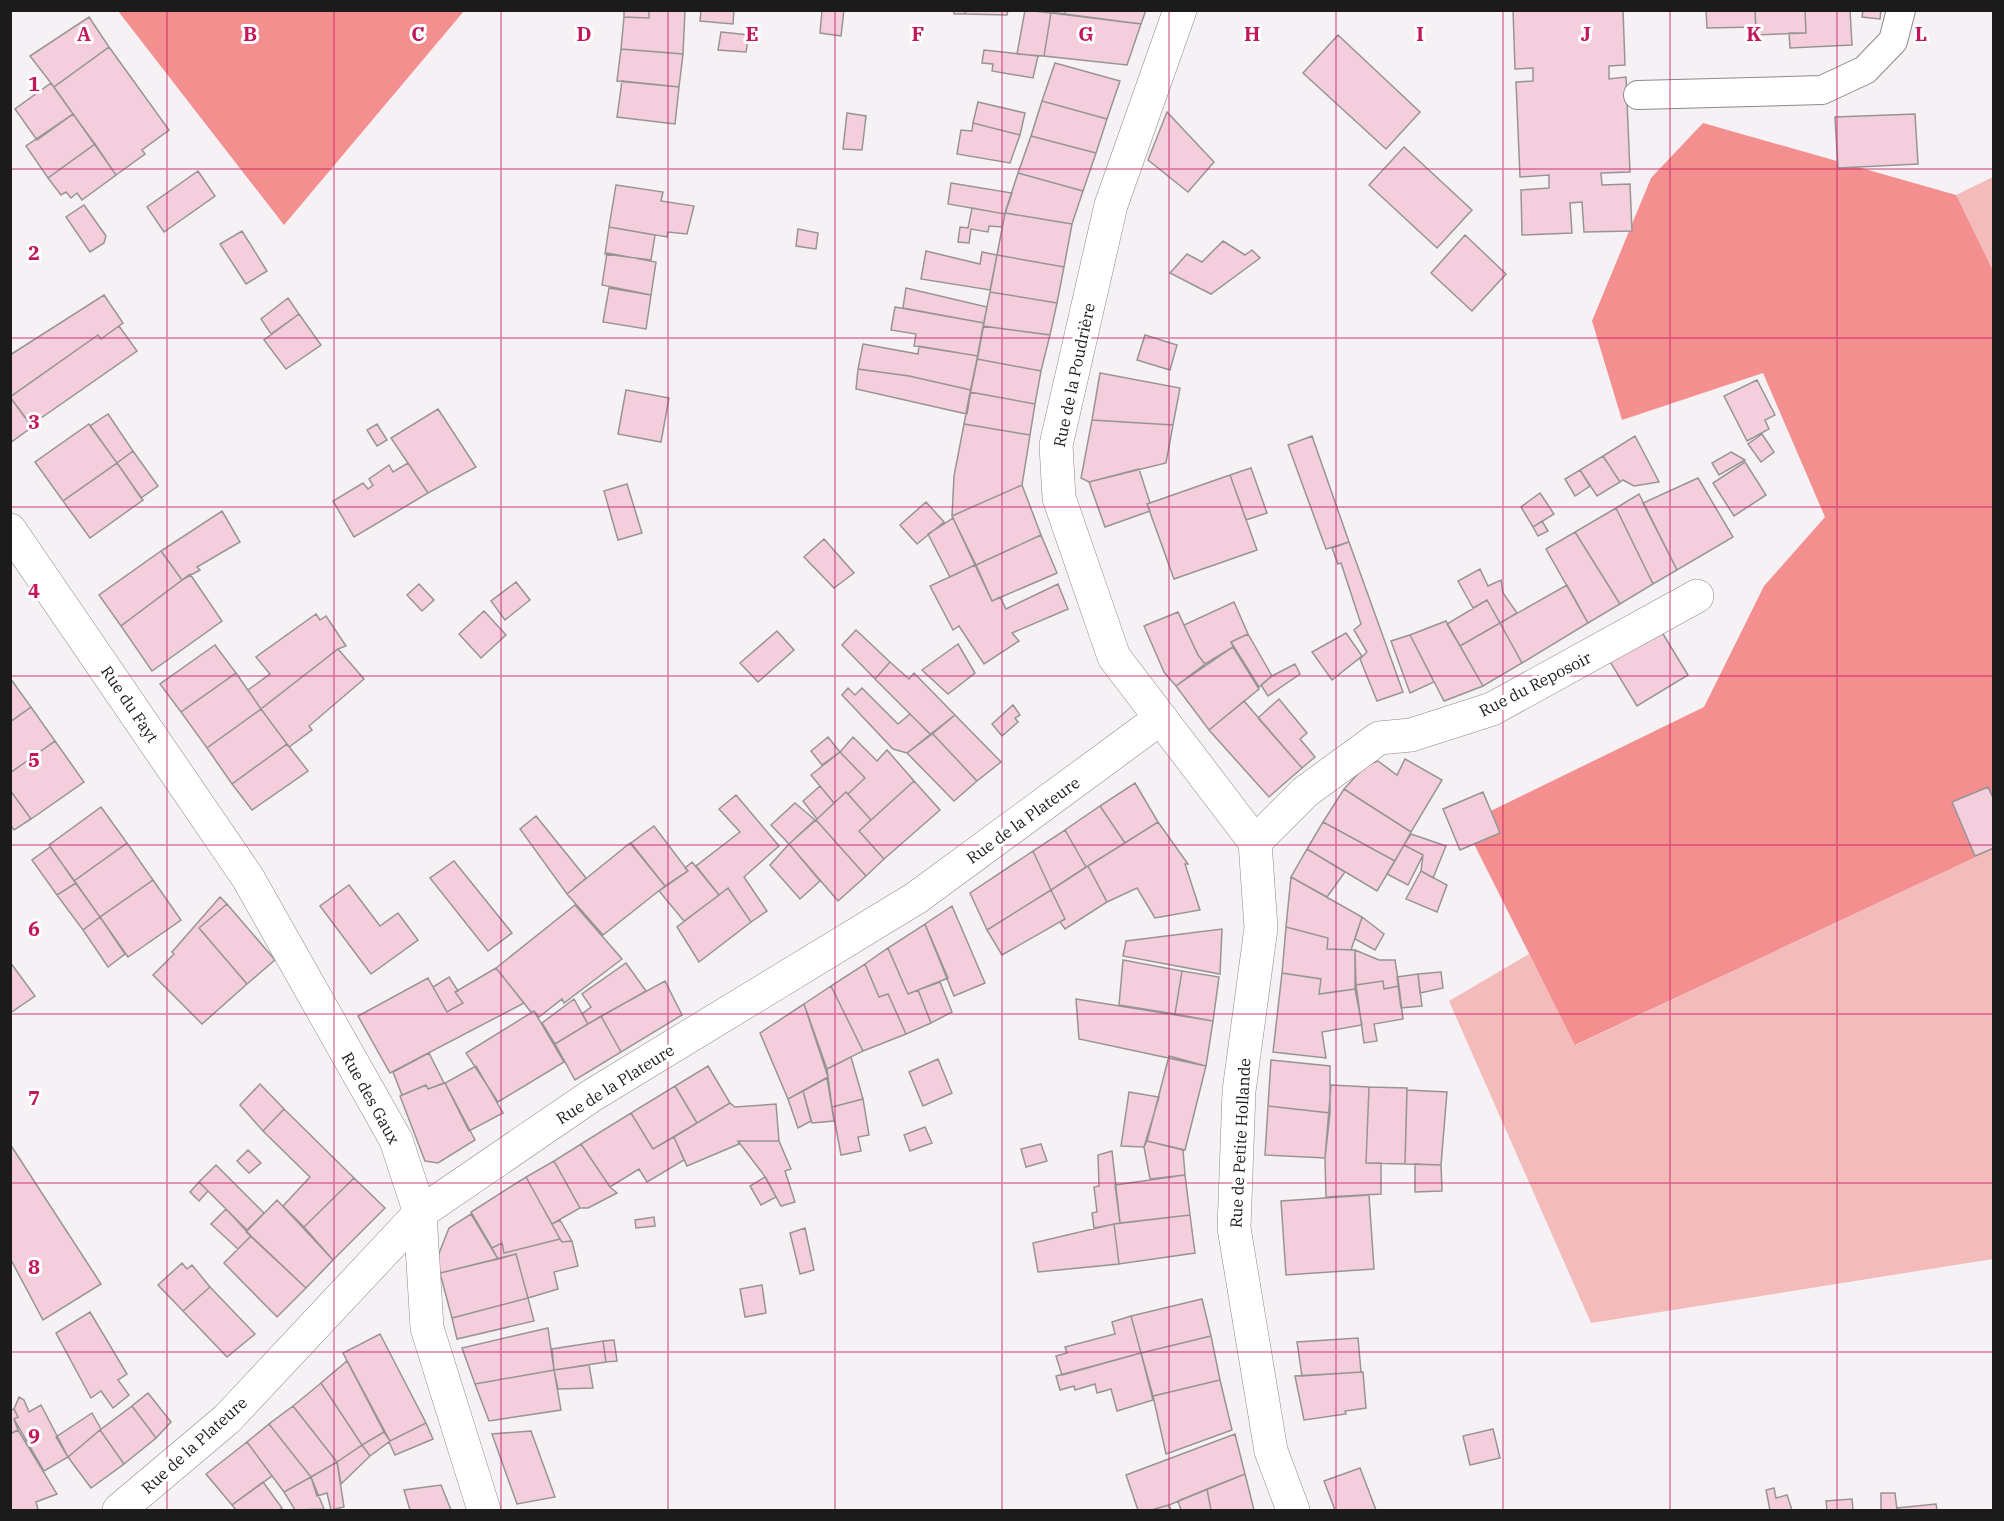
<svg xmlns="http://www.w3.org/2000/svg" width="2004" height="1521" font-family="'IBM Plex Serif',serif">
<rect width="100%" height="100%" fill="#f5f1f5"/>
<path fill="#f3bbba" d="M1993 177V290L1956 195Z
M1993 849V1259L1591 1323 1449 1001 1529 954 1576 1045Z"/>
<path fill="#f38f8f" d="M118 11H464L284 225Z
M1703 123 1956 195 1993 271V849L1575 1045 1464 824 1704 707 1764 586 1825 517 1763 373 1622 420 1592 321 1651 178Z"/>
<path fill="#f5cede" stroke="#989496" stroke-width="1.5" d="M624 10H649V18L624 17Z
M649 10H685L683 54 621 49 624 17 649 18Z
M701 10H734L733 24 700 21Z
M822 10H844L841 36 820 33Z
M954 10H966L965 14H954Z
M966 10H1008L1007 15 965 14Z
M1025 10 1051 13 1044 56 1017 54Z
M1036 10H1065V14Z
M1065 10H1146L1141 24 1065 14Z
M1513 10H1623L1625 65 1609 66V79L1626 77 1630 172 1601 173 1602 185 1630 184 1632 231 1584 232 1582 202 1570 203 1572 233 1522 235 1521 190 1549 188V175L1520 177 1516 82 1533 81V68L1515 69Z
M1706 10H1755L1756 27 1707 28Z
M1755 10H1805L1806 33 1756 35Z
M1805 10H1850L1852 45 1790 48 1789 33H1806Z
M1863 10H1881L1880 19 1862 17Z
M1051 13 1141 24 1127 65 1044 56Z
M89 17 109 47 54 87 30 56Z
M721 32 749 35 746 52 718 50Z
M1338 35 1420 112 1386 149 1303 73Z
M109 47 169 130 142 150 145 154 116 175 54 87Z
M621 49 683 54 679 87 617 81Z
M984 50 1038 56 1033 78 992 71 993 64 982 63Z
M1055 63 1120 81 1107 119 1042 101Z
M622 81 679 87 675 124 617 117Z
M51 83 73 114 37 140 15 109Z
M1042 101 1107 119 1096 153 1031 136Z
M978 102 1025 113 1020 135 973 123Z
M1167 112 1214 162 1188 192 1148 160Z
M847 113 866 116 862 150 843 149Z
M73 114 95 144 48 178 26 146Z
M1915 114 1918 164 1838 168 1835 117Z
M973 123 1020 135 1010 163 957 154 961 130 972 131Z
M1031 136 1096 153 1083 191 1018 173Z
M95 144 116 175 82 200 77 193 71 198 66 192 61 195 48 178Z
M1404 147 1472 210 1437 248 1369 185Z
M198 171 215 196 164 232 147 207Z
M1018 173 1083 191 1072 224 1005 213Z
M951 183 1012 193 1005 214 948 204Z
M616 185 663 192 661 201 694 206 687 234 668 232 667 237 609 227Z
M84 205 106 236 104 243 90 252 66 217Z
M972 208 1005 214 1002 227 989 226 988 232 971 229 969 243 958 242 960 227 968 228Z
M1005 213 1072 224 1064 267 997 255Z
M609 227 655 235 651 260 605 254Z
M798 229 818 233 816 249 796 246Z
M242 231 267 271 246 284 220 244Z
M1465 235 1506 274 1472 311 1431 273Z
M1223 241 1245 255 1252 250 1260 258 1211 294 1170 273 1187 254 1202 262Z
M926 251 980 264 982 252 997 255 990 290 921 279Z
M607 253 656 262 651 295 602 285Z
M997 255 1064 267 1057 303 990 292Z
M609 288 651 295 646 329 603 322Z
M906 288 987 307 984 323 903 308Z
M990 292 1057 303 1050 335 983 326Z
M104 295 123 323 101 339 98 335 10 397V355Z
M288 298 299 314 271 334 261 319Z
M895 307 984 323 978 356 914 346 916 334 891 330Z
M299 314 321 345 286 369 264 340Z
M119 326 137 351 31 425 10 397 98 335 101 339Z
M983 326 1050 335 1041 371 977 359Z
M1145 335 1177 345 1170 370 1137 360Z
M863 344 918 354 919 346 978 356 971 390 909 376 858 369Z
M977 359 1041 371 1035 404 970 392Z
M858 369 909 376 971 390 967 414 856 389Z
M1100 373 1180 388 1173 425 1092 420Z
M1757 380 1775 415 1765 420 1769 429 1747 441 1724 396Z
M626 390 669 398 661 442 618 434Z
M970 392 1035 404 1030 435 964 424Z
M10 397 32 427 10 443Z
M438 409 476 467 428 493 391 438Z
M108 414 133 451 117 463 90 426Z
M1092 420 1173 425 1166 463 1089 482 1081 478Z
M89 424 117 463 63 501 35 462Z
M377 424 387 440 377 446 367 430Z
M964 424 1030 435 1022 485 952 516 954 476Z
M1762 434 1774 452 1761 462 1748 444Z
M1312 436 1349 542 1326 549 1288 445Z
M1635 436 1659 482 1634 486 1623 480 1620 482 1603 456Z
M133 451 158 486 141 498 117 463Z
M1731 452 1745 460 1719 475 1712 463Z
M1603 456 1620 482 1597 496 1580 470Z
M1745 462 1766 495 1734 516 1713 483Z
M117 463 143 500 90 538 63 501Z
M408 463 428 493 354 537 333 501 363 483 368 489 373 485 369 479 389 465 393 472Z
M1251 468 1267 513 1246 520 1230 475Z
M1139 469 1150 503 1147 504 1150 511 1105 527 1089 482Z
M1580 470 1590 486 1575 496 1565 479Z
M1230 475 1257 550 1174 579 1147 504Z
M1698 478 1733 537 1677 570 1643 503Z
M627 484 642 533 618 540 604 491Z
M1022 485 1041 535 976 565 952 516Z
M1540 493 1554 514 1533 527 1521 507Z
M1639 494 1677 570 1653 584 1616 508Z
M926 502 944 522 917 544 900 525Z
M1616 508 1653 584 1620 604 1575 532Z
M222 511 240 542 197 567 200 570 182 580 161 551Z
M953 518 975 565 950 577 928 534Z
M1542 521 1548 531 1538 536 1533 527Z
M1575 532 1620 604 1588 623 1546 549Z
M1041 535 1057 573 992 601 976 565Z
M824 539 854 573 834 588 804 557Z
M1349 542 1403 692 1377 701 1360 659 1367 652 1354 630 1361 624 1341 563 1338 564 1332 548Z
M161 551 182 580 121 626 99 595Z
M975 565 992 601 1000 597 1006 609 1058 584 1068 609 1012 633 1019 641 984 664 959 626 953 630 930 586Z
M1480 569 1488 586 1501 580 1503 593 1517 613 1500 623 1487 600 1473 608 1458 581Z
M190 574 222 621 152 671 121 626Z
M516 582 530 600 505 620 491 601Z
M419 584 434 600 422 611 407 595Z
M1567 585 1588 623 1522 663 1500 623Z
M1487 600 1500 623 1460 646 1447 624Z
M1234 602 1248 634 1231 642 1233 647 1205 664 1198 655 1184 625Z
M484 611 506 635 481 658 459 634Z
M1178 612 1198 655 1205 664 1176 686 1164 672 1144 626Z
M316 614 320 620 326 616 346 646 338 649 261 709 248 690 270 674 256 657Z
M1446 621 1483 686 1444 701 1410 635Z
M1500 623 1522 663 1483 686 1460 646Z
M1660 629 1688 675 1637 706 1609 660Z
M856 630 890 662 875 679 842 645Z
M777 631 794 650 758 682 740 663Z
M1346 633 1362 656 1332 680 1312 652Z
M1248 634 1272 676 1259 687 1231 642Z
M1410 635 1434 682 1410 693 1391 641Z
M958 644 975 673 948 694 922 670Z
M215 645 236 673 181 712 160 684Z
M1233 647 1259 689 1209 730 1176 686Z
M338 649 364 679 309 726 312 730 289 747 261 709Z
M890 662 909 679 914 673 955 715 931 735 875 679Z
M1295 664 1300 674 1268 696 1261 685 1272 676Z
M236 673 261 709 207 748 181 712Z
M10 678 31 707 10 722Z
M848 688 855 695 862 688 898 724 910 714 931 735 907 753 893 749 842 695Z
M1279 699 1307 733 1300 739 1315 757 1302 768 1258 718Z
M1244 701 1302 768 1269 797 1209 730Z
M1013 705 1020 715 1015 718 1018 722 1002 736 992 724Z
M31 707 55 741 10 773V722Z
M261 709 287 744 232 784 207 748Z
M955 715 1001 762 977 781 932 733Z
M932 733 977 781 954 801 907 753Z
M828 737 840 752 822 765 811 751Z
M853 737 877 761 887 750 914 781 871 820 848 794 865 778 840 752Z
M55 741 84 782 31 819 10 790V773Z
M287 744 308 771 252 810 232 784Z
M840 752 865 778 848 794 846 792 834 803 811 775Z
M1405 759 1442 780 1411 832 1344 789 1365 766 1378 761 1397 775Z
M914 781 940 810 884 859 859 831Z
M1135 783 1158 822 1125 843 1100 806Z
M820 786 834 803 817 819 803 801Z
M1988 787 1994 800V848L1975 856 1952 802Z
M1344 789 1411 832 1395 861 1323 822Z
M10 790 31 819 14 830 10 824Z
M846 792 871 820 859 831 884 859 866 876 816 820Z
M1483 792 1500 833 1460 850 1443 809Z
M736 795 779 846 744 877 767 911 751 922 728 888 719 895 696 866 740 832 719 809Z
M795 803 815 820 789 844 771 825Z
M1100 806 1125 843 1086 867 1065 830Z
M101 807 127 843 74 881 49 845Z
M536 816 586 878 567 894 520 829Z
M816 820 866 876 838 901 789 844Z
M1158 822 1188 864H1185L1200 910 1155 918 1137 888 1107 902 1088 866Z
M1323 822 1395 861 1377 891 1307 849Z
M654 826 688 871 665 886 631 843Z
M1065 830 1086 867 1051 890 1033 851Z
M1411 834 1446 846 1433 878 1421 871 1423 855 1404 845Z
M127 843 153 880 100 917 74 881Z
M630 843 665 886 603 935 567 894Z
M789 844 820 881 800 899 770 865Z
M1404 845 1423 855 1408 885 1387 874Z
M50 847 76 883 57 895 32 860Z
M1307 849 1345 872 1327 897 1291 877Z
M1033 851 1051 890 987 930 970 893Z
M454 861 512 933 488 951 430 878Z
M692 862 719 895 684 921 659 891 688 871 685 868Z
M1088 866 1107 902 1065 929 1060 922 1065 919 1051 890Z
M1421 871 1447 885 1437 912 1406 899Z
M1291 877 1362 917 1351 950 1327 949 1328 938 1286 927Z
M153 880 181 920 128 957 100 917Z
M76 883 100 917 83 930 57 895Z
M349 885 380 926 398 913 418 940 371 974 320 906Z
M728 888 751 922 699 962 677 927Z
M1051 890 1065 919 1002 955 987 930Z
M220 897 227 904 199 928 247 984 202 1024 153 975 174 954 172 952Z
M227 904 275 960 247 984 199 928Z
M575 905 622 959 564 1003 562 999 539 1017 534 1011 531 1012 496 968Z
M952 906 985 983 954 996 925 924Z
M100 917 125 954 108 967 83 930Z
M1362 917 1384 934 1375 950 1355 939Z
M925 924 948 978 908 994 888 948Z
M1286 927 1328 938 1327 949 1355 950V989L1319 994 1321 979 1282 973Z
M1222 929 1220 974 1123 956 1126 941Z
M888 948 908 994 918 990 931 1023 906 1034 888 994 879 997 865 964Z
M1355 950 1379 960H1395L1399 986 1384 989 1383 981 1356 985Z
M1123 960 1182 971 1175 1014 1119 1005Z
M10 962 35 996 10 1013Z
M626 963 646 991 588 1024 582 1014 591 1007 582 994Z
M865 964 879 997 888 994 906 1034 863 1051 831 986Z
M496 968 524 1003 390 1073 358 1016 428 978 447 1012 463 1003 455 992Z
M1182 971 1219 977 1213 1021 1175 1014Z
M1441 972 1443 988 1420 993 1418 974Z
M1282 973 1321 979 1319 994 1355 989 1362 1025 1322 1032 1326 1058 1273 1052Z
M1418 974 1422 1006 1401 1008 1397 977Z
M449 977 458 991 455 992 463 1003 447 1012 433 987Z
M665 981 682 1015 621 1052 601 1016Z
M1383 981 1384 989 1399 986 1403 1019 1374 1024 1377 1041 1364 1043 1356 985Z
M940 982 952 1012 931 1023 918 990Z
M831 986 863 1051 827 1069 804 1004Z
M574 999 588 1024 555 1044 542 1023Z
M1076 999 1213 1021 1206 1066 1079 1039Z
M804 1004 828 1077 788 1099 760 1033Z
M534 1011 564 1062 498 1102 466 1053Z
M601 1016 621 1052 575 1080 555 1044Z
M429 1053 444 1083 428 1089 426 1085 402 1095 393 1072Z
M1169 1056 1206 1066 1185 1150 1147 1141Z
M851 1057 863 1099 832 1107 827 1069Z
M938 1059 952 1093 923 1106 909 1072Z
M1271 1060 1330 1066V1113L1268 1106Z
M476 1066 503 1113 469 1131 445 1083Z
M708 1066 730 1103 697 1123 675 1086Z
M827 1078 834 1121 812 1123 803 1091Z
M445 1083 475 1140 438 1163 425 1161 400 1096 426 1085 428 1089Z
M260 1084 284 1109 263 1131 240 1105Z
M1331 1085 1369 1087 1366 1163H1381V1194L1326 1197 1325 1158Z
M675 1086 697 1123 653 1149 631 1113Z
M1369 1087 1407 1088 1405 1164 1366 1163Z
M1407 1090 1447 1092 1441 1165 1405 1164Z
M803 1091 811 1121 798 1128 788 1099Z
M1129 1092 1159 1097 1144 1147 1121 1146Z
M863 1099 869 1135 858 1137 861 1151 841 1155 832 1107Z
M730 1103 735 1107 776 1104 779 1141H738L739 1144 687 1166 674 1137Z
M1268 1106 1330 1113 1325 1158 1265 1155Z
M284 1109 354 1178 304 1227 283 1206 310 1177 263 1131Z
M631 1113 653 1149 674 1137 684 1160 647 1182 639 1169 610 1187 581 1144Z
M925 1127 932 1143 910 1151 904 1135Z
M738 1141H779L791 1169 785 1171 795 1202 781 1206 766 1178Z
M1147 1141 1183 1150 1185 1175 1150 1179 1144 1147Z
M10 1144 101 1284 43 1320 10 1258Z
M581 1144 610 1187 617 1193 588 1208H580L554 1161Z
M1041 1144 1047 1161 1026 1167 1021 1149Z
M248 1150 261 1163 249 1173 237 1161Z
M1112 1151 1120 1223 1094 1228 1092 1213 1097 1212 1094 1187 1099 1186 1098 1155Z
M554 1161 580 1208 552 1224 526 1177Z
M1415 1164 1441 1165 1442 1191 1415 1192Z
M216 1165 264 1213 247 1230 199 1182Z
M1185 1175 1190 1215 1120 1223 1115 1185Z
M526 1177 560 1239 504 1253 502 1243 492 1248 471 1212Z
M765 1177 776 1197 761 1205 750 1186Z
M354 1178 385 1208 333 1260 304 1227Z
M199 1182 208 1191 199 1201 190 1192Z
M1369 1195 1374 1269 1286 1275 1281 1201Z
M277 1200 333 1260 306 1288 246 1232Z
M226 1209 251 1236 238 1249 211 1224Z
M471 1214 498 1259 440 1273 436 1261 449 1228Z
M1190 1215 1195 1253 1119 1264 1114 1224Z
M654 1217 655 1226 636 1228 635 1220Z
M560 1220 572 1241 562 1242 560 1239 552 1224Z
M1114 1224 1119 1264 1038 1272 1033 1243Z
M805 1228 814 1270 800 1274 790 1233Z
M251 1236 306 1288 277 1317 224 1263Z
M560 1239 562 1242 572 1241 578 1266 554 1272 558 1289 528 1298 516 1254 498 1259 492 1248 502 1243 504 1253Z
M516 1254 528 1298 452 1318 440 1273Z
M182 1263 187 1269 192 1265 210 1287 183 1311 158 1285Z
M762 1285 766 1313 745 1317 740 1289Z
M210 1287 255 1334 227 1357 183 1311Z
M528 1298 534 1321 457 1339 452 1318Z
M1202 1299 1211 1336 1141 1353 1131 1316Z
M90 1312 127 1374 118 1380 129 1395 113 1408 101 1391 91 1398 56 1333Z
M1131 1316 1141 1353 1062 1375 1056 1356 1067 1353 1065 1347 1115 1334 1112 1322Z
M548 1328 554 1370 475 1384 462 1348Z
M380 1334 426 1423 390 1441 343 1353Z
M1211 1336 1220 1380 1153 1396 1141 1353Z
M1358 1338 1361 1372 1302 1376 1297 1342Z
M614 1340 617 1361 606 1362 603 1341Z
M603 1341 606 1362 554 1370 552 1349Z
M1141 1353 1153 1400 1117 1411 1111 1389 1097 1393 1095 1384 1075 1390 1074 1386 1060 1390 1056 1376Z
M347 1361 384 1432 362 1445 321 1383Z
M589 1365 593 1388 558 1389 554 1370Z
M554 1370 561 1410 489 1421 475 1384Z
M1363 1372 1366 1408 1345 1411 1346 1414 1304 1420 1295 1376Z
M1220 1380 1232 1430 1166 1454 1153 1396Z
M321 1383 362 1445 337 1462 293 1406Z
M148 1393 171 1422 156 1438 132 1406Z
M19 1397 24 1400 29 1412 41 1405 68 1457 44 1471 14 1419 18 1417 14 1409Z
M132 1406 156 1438 124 1464 100 1430Z
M293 1406 337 1462 311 1477 269 1424Z
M14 1409 18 1417 14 1419 18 1430 10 1434V1410Z
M92 1413 101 1429 68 1457 56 1437Z
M426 1423 433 1439 395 1455 389 1442 370 1456 362 1445 384 1432 390 1441Z
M269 1424 311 1477 284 1492 247 1442Z
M1493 1429 1500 1458 1470 1465 1463 1436Z
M18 1430 57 1494 36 1502 38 1509 35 1510H10V1434Z
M100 1430 124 1464 91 1488 68 1457Z
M531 1431 555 1497 517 1504 492 1434Z
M1235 1434 1245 1474 1169 1505 1151 1510H1138L1126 1475Z
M247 1442 272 1476 232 1505 206 1474Z
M362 1445 370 1456 341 1484 337 1462Z
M337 1462 344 1507 331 1510 327 1493 317 1496 311 1477Z
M1360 1468 1376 1510H1335L1324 1481Z
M1245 1474 1254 1510H1211L1207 1489Z
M311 1477 324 1509 295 1510 284 1492Z
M263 1482 282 1508 279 1510H236L232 1505Z
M441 1485 451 1510H410L404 1490Z
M1774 1488 1776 1498 1787 1495 1792 1510H1770L1766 1490Z
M1207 1489 1211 1510H1181L1178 1501Z
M1881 1493H1895L1897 1510H1881Z
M1852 1499 1853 1510H1827L1826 1501Z
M1936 1504 1937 1510H1897V1508Z
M1169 1505 1171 1510H1151Z"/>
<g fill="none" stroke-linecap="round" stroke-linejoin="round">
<defs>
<path id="lane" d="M1638 95 1822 90 1865 70 1893 41 1901 10"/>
<path id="street" d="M1180 10 1111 205 1056 445 1059 498 1114 657 1255 842
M10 530 248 878 396 1140 420 1213 427 1328 484 1510
M1255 842 1261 928 1239 1091 1234 1228 1271 1451 1293 1510
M1255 842 1305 792 1379 738 1411 735 1492 709 1697 596
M119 1510 227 1419 420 1213 591 1096 916 898 1161 718"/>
</defs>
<use href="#lane" stroke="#8c898c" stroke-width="30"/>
<use href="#street" stroke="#8c898c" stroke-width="34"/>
<use href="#lane" stroke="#fff" stroke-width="28"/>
<use href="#street" stroke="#fff" stroke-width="33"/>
</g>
<path fill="none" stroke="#c2185b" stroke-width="1.5" stroke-opacity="0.55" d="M167 10V1510M334 10V1510M501 10V1510M668 10V1510M835 10V1510M1002 10V1510M1169 10V1510M1336 10V1510M1503 10V1510M1670 10V1510M1837 10V1510M10 169H1994M10 338H1994M10 507H1994M10 676H1994M10 845H1994M10 1014H1994M10 1183H1994M10 1352H1994"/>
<g text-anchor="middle" stroke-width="6" stroke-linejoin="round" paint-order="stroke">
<g font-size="16" fill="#1c1b1c" stroke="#fff">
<text transform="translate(1074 375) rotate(-78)" y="6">Rue de la Poudrière</text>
<text transform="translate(1535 684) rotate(-27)" y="6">Rue du Reposoir</text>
<text transform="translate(130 704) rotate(56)" y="6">Rue du Fayt</text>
<text transform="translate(1023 820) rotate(-36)" y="6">Rue de la Plateure</text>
<text transform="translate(615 1084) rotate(-32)" y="6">Rue de la Plateure</text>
<text transform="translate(371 1098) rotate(61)" y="6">Rue des Gaux</text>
<text transform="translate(1240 1143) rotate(-87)" y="6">Rue de Petite Hollande</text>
<text transform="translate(194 1445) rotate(-42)" y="6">Rue de la Plateure</text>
</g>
</g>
<g font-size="20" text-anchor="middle" font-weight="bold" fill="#c2185b" stroke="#fff" stroke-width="6" stroke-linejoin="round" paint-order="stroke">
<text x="84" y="41">A</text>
<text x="250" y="41">B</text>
<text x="418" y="41">C</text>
<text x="584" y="41">D</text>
<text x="752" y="41">E</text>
<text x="918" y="41">F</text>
<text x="1086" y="41">G</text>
<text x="1252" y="41">H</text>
<text x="1420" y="41">I</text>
<text x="1586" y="41">J</text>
<text x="1754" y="41">K</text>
<text x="1921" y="41">L</text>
<text x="34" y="91">1</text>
<text x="34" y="260">2</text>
<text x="34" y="429">3</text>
<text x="34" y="598">4</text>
<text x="34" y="767">5</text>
<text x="34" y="936">6</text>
<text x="34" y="1105">7</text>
<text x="34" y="1274">8</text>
<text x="34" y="1443">9</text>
</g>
<rect width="2004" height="1521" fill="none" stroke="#1c1b1c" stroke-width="24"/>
</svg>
